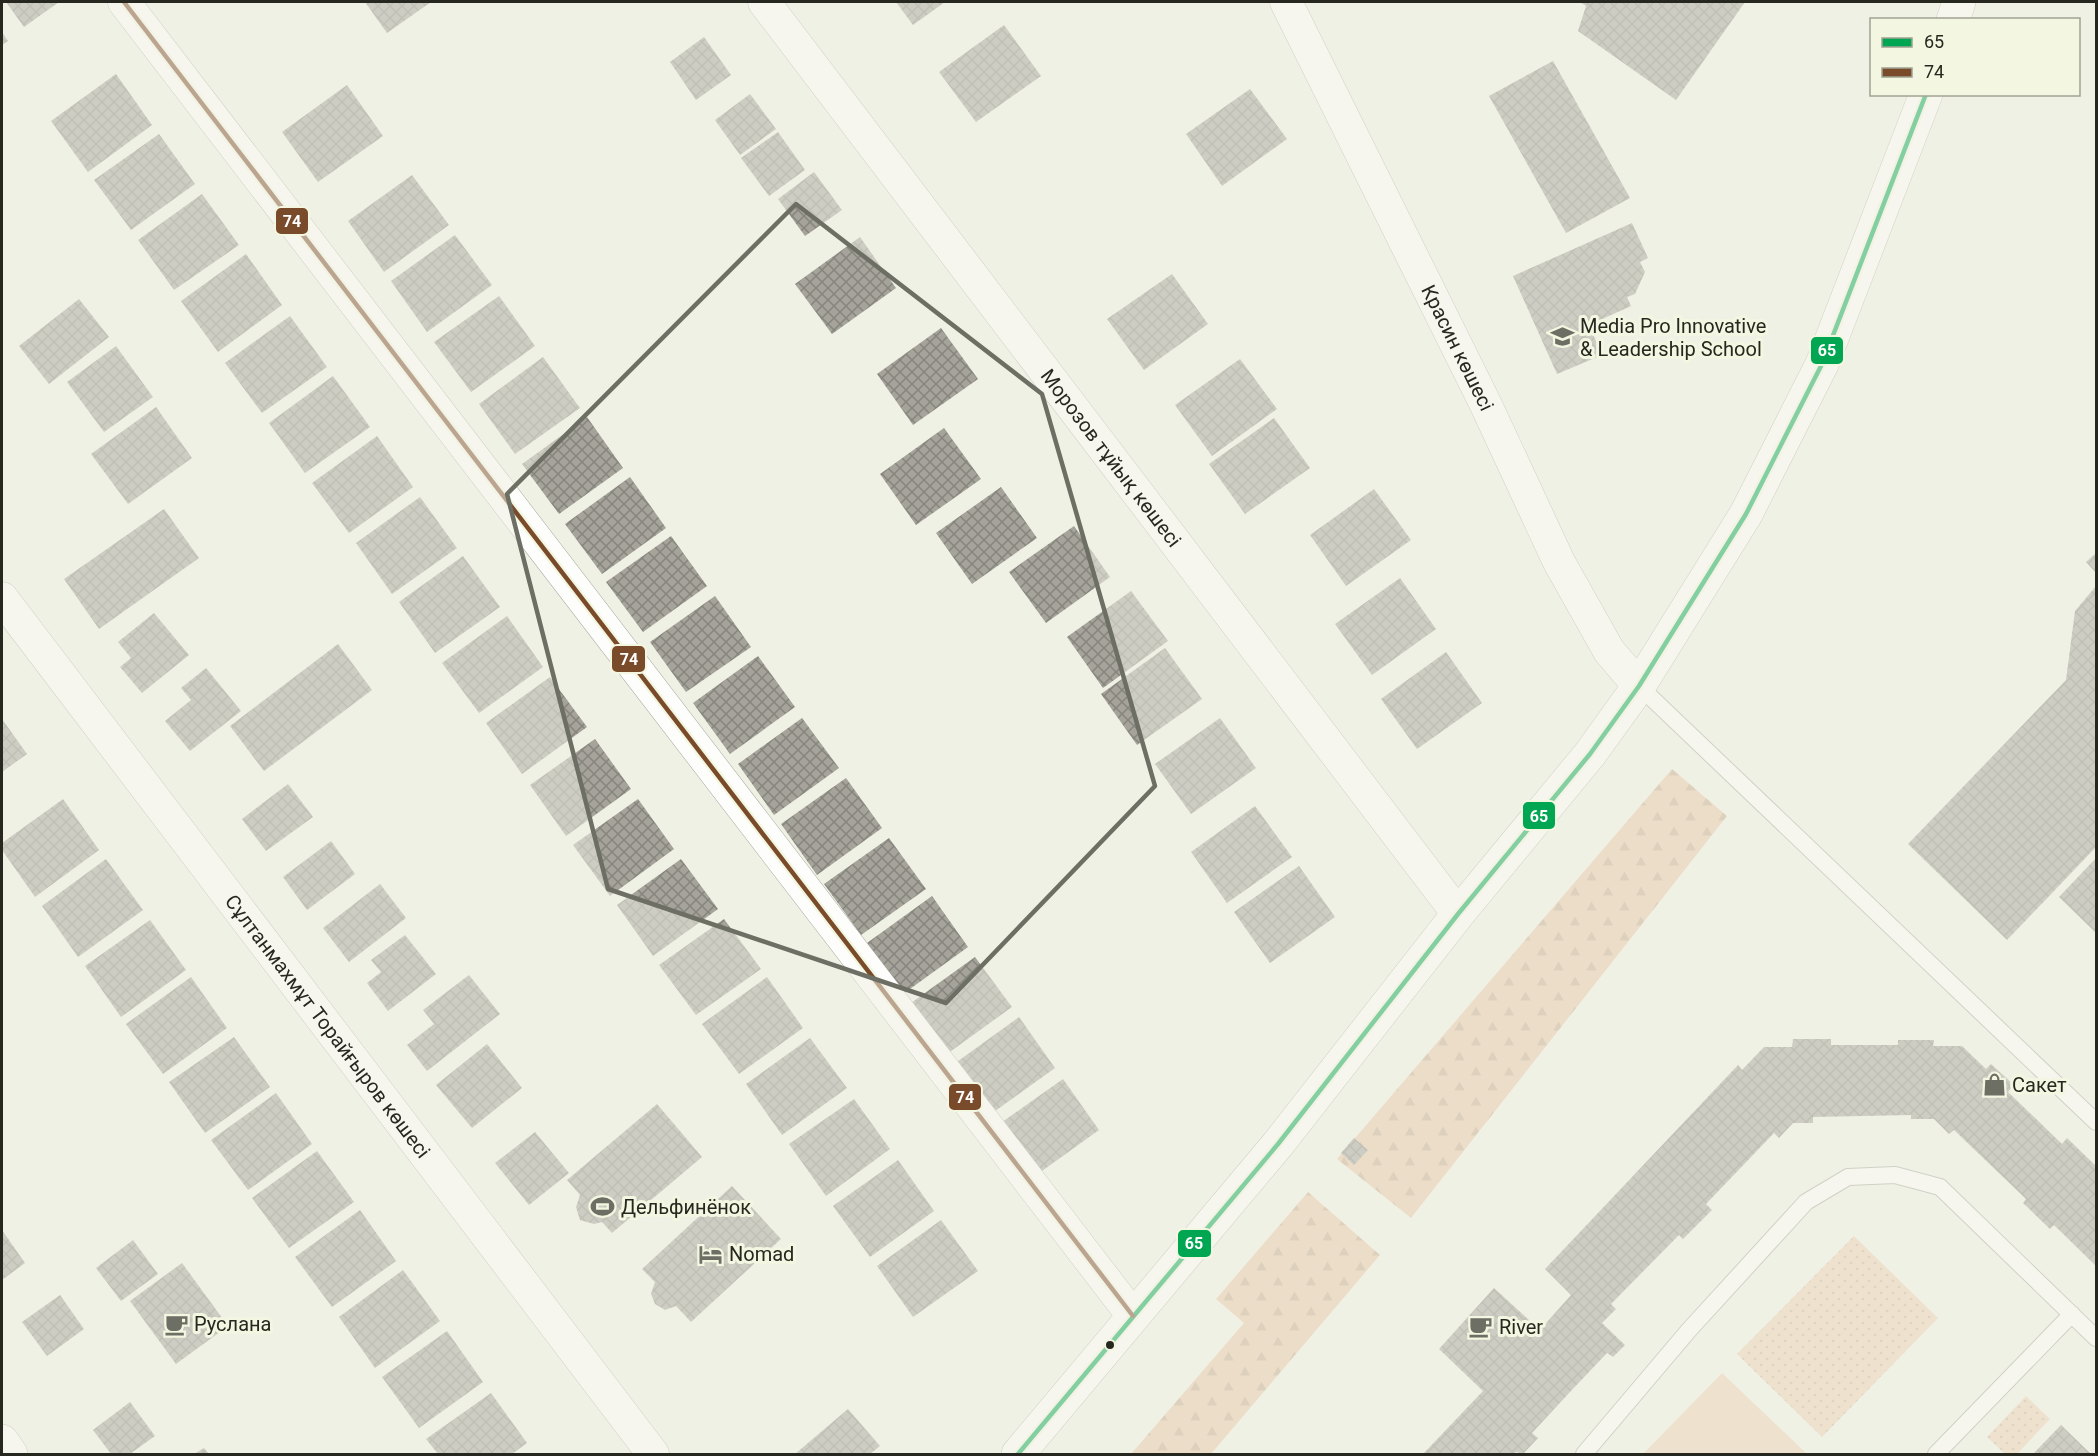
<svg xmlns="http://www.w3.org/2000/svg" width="2098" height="1456" font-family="Roboto,sans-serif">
<defs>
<pattern id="green-dots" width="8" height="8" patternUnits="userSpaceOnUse" patternTransform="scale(1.5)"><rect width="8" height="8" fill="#ebcfb2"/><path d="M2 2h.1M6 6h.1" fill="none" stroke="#c9b299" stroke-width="1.8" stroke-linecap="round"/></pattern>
<pattern id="forest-firs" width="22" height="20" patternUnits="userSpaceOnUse" patternTransform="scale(1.5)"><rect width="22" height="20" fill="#e7c6a5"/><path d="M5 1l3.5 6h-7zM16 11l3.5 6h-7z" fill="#c6aa8e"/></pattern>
<pattern id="building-cross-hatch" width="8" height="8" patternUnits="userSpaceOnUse" patternTransform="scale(1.5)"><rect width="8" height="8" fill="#a5a39a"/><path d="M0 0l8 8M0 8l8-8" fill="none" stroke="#86857d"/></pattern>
</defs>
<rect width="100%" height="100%" fill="#f0f1e5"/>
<path fill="url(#green-dots)" d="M1854 1236 1938 1318 1822 1437 1737 1354Z
M2026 1396 2050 1419 2017 1454H2005L1987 1437Z"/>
<path fill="url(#forest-firs)" d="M1672 769 1727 816 1411 1218 1337 1159Z
M1308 1192 1380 1255 1211 1454H1131L1244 1323 1216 1299Z"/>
<path fill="#ebcfb2" d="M1722 1373 1807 1454H1643Z"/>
<path fill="url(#building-cross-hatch)" d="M6 2H59L24 27Z
M365 2H431L387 33Z
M896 2H945L913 25Z
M1580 2H1745L1676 100 1578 31 1586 6Z
M1004 25 1041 76 976 122 939 72Z
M2 32 8 41 2 45Z
M704 37 731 75 696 100 670 62Z
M1553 61 1630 198 1566 233 1489 96Z
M116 74 152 125 88 172 51 121Z
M347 85 383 136 318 182 282 132Z
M1250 89 1287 139 1222 186 1186 134Z
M750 94 776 129 740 155 715 120Z
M778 132 805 170 769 196 741 158Z
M159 134 195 184 131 230 94 180Z
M814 172 842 210 805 236 778 199Z
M412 175 449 225 384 272 348 221Z
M202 194 239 245 174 290 138 240Z
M1632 223 1648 258 1640 262 1645 272 1635 294 1627 297 1631 306 1589 325 1602 355 1557 374 1513 276Z
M455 235 492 285 427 332 391 281Z
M860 237 896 288 832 334 795 284Z
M246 254 282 305 218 352 181 301Z
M1172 274 1208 324 1144 370 1107 319Z
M499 296 535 346 471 392 434 342Z
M79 299 109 337 49 384 19 346Z
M290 316 327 367 262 413 225 363Z
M941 328 978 379 913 425 877 374Z
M116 346 153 397 104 432 67 382Z
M543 357 580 408 515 454 479 404Z
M1240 359 1277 409 1212 456 1175 405Z
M333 376 370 427 305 473 269 423Z
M156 407 192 458 128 504 91 454Z
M587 417 623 468 559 514 522 464Z
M1274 418 1310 468 1245 514 1209 464Z
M944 428 981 479 916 525 880 474Z
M377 436 413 487 349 533 312 483Z
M630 477 666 528 602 574 565 524Z
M1001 487 1037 538 972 584 936 533Z
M1374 489 1411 540 1346 586 1310 535Z
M420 497 457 548 392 594 356 543Z
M164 509 199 558 99 629 64 579Z
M1074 526 1110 577 1046 623 1009 572Z
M671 536 707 586 643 632 606 582Z
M2096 553V573L2086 562Z
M463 556 500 607 435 653 399 602Z
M1400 578 1436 629 1372 675 1335 624Z
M2096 586V847L2007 940 1908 844 2066 680 2075 611Z
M1131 591 1168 641 1103 688 1067 637Z
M715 596 751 647 686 692 650 642Z
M154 613 189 655 142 693 120 667 131 658 118 642Z
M507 616 543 667 479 713 442 663Z
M338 644 372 690 264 771 230 726Z
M1165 648 1202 699 1137 745 1101 694Z
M1446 652 1482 703 1417 749 1381 699Z
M758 656 795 707 730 754 693 703Z
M206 668 241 711 190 751 165 721 191 700 181 688Z
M550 677 587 727 522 774 486 723Z
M802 718 839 768 774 815 738 764Z
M1220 718 1256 768 1191 814 1155 764Z
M2 719 27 754 2 772Z
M595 739 631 789 566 836 530 785Z
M846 778 882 828 817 875 781 824Z
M288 784 313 817 266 851 242 819Z
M63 799 99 850 35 897 2 850V843Z
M638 799 674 849 610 896 573 845Z
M1255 806 1292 857 1227 903 1191 852Z
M889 838 926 889 861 935 824 884Z
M331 841 355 874 307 910 283 877Z
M2096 858V933L2059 897Z
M106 859 143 910 78 957 42 906Z
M681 859 718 909 653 956 617 905Z
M1299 866 1335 917 1270 963 1234 912Z
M380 884 406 918 349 962 323 928Z
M932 896 968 947 903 994 867 943Z
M724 919 761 969 696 1015 659 965Z
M150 920 186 970 121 1017 85 966Z
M405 935 436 974 388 1011 367 983 381 972 371 960Z
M975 957 1012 1007 947 1054 911 1003Z
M469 975 500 1014 427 1071 407 1045 434 1024 423 1010Z
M191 977 227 1028 163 1074 126 1024Z
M767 977 803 1028 739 1074 702 1024Z
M1019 1017 1055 1068 991 1114 954 1064Z
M234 1037 270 1087 205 1133 169 1082Z
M810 1038 847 1088 782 1135 746 1084Z
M1793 1039H1831V1045H1898V1040H1934L1933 1046H1962L1986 1069 1991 1064 2014 1085 2008 1092 2062 1144 2067 1138 2096 1166V1266L2054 1225 2050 1229 2023 1203 2026 1199 1954 1130 1949 1134 1934 1119H1911V1115L1813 1117V1123H1793L1779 1138 1774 1133 1706 1204 1712 1210 1683 1239 1679 1235 1611 1304 1616 1309 1602 1323 1625 1345 1613 1357 1607 1353 1570 1392 1532 1433 1538 1438 1523 1454 1516 1452 1514 1454H1423L1483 1391 1439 1349 1494 1288 1540 1330 1571 1295 1545 1269 1738 1065 1742 1070 1764 1047H1792Z
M487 1044 522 1088 472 1128 436 1085Z
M1063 1079 1099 1130 1035 1176 998 1125Z
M276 1093 312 1144 248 1190 211 1140Z
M854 1099 890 1149 826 1196 789 1144Z
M657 1104 702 1157 612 1233 602 1222 594 1224 580 1220 576 1207 580 1195 567 1180Z
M535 1132 569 1173 529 1205 495 1163Z
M1354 1138 1368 1150 1354 1165 1341 1153Z
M317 1151 354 1202 289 1248 252 1198Z
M898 1160 934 1211 870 1257 833 1206Z
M732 1186 781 1239 691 1322 676 1306 665 1310 655 1304 651 1294 655 1282 642 1269Z
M360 1210 396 1261 332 1307 295 1257Z
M941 1220 978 1271 913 1317 877 1266Z
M2 1230 25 1263 2 1280Z
M133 1240 158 1274 121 1301 96 1268Z
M182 1263 228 1326 176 1364 130 1301Z
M403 1270 440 1321 375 1368 339 1317Z
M60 1295 84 1329 47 1356 22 1322Z
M447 1331 483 1382 419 1428 382 1377Z
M491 1393 527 1443 512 1454H438L426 1439Z
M130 1402 155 1436 130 1454H111L93 1430Z
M848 1409 880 1446 870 1454H795Z
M2061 1425 2089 1452 2092 1454H2033Z
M204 1448 209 1454H194Z"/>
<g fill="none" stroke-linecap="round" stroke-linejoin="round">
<defs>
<path id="service" d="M1639 686 2096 1122
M1584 1454 1689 1330 1806 1202 1848 1177 1895 1175 1940 1187 2096 1338
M1936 1454 2072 1314"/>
<g id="minor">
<path d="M124 2 1133 1316"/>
<path id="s1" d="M764 2 1458 914"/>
<path id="s2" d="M1286 2 1486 405 1559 562 1609 651 1639 686"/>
<path id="s3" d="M2 598 653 1454"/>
</g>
<path id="secondary" d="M1953 20 1959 2
M2 1441 11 1454
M1018 1454 1278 1144 1458 914 1590 754 1639 686 1746 514 1822 364 1926 94"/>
</defs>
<use href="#service" stroke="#a9aaa1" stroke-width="18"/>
<use href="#minor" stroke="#a9aaa1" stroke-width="33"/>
<use href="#secondary" stroke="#a9aaa1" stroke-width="34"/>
<use href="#service" stroke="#fdfdfb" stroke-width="16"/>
<use href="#minor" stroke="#fdfdfb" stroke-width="32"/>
<use href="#secondary" stroke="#fdfdfb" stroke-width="33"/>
<defs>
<path id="bus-1" d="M1018 1454 1278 1144 1458 914 1590 754 1639 686 1746 514 1822 364 1926 94"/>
<path id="bus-2" d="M124 2 1133 1316"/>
</defs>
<use href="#bus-1" stroke="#f3f6e0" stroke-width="9"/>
<use href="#bus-2" stroke="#f3f6e0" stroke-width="9"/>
<use href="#bus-1" stroke="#00a651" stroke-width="4.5"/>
<use href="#bus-2" stroke="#7a4b2a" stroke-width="4.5"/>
</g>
<path d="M0 0H2098V1456H0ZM796 204 1042 394 1155 786 946 1003 608 889 507 494Z" fill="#f0f1e5" fill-opacity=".55" fill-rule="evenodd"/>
<path fill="none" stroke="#6d6e64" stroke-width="4.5" stroke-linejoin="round" d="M796 204 1042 394 1155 786 946 1003 608 889 507 494Z"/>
<defs>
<symbol id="school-bare" viewBox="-9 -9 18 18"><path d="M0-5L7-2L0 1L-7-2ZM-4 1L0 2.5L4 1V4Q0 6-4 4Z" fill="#6d6e64" stroke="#f3f6e0" stroke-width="2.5" paint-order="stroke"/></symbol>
<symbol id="shop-bare" viewBox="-9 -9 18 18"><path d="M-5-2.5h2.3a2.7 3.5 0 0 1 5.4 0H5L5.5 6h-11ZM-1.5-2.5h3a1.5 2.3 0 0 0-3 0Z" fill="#6d6e64" stroke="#f3f6e0" stroke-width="2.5" paint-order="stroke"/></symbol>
<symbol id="stadium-bare" viewBox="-9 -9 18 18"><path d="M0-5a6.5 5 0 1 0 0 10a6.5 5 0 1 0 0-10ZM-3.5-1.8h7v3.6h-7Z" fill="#6d6e64" stroke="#f3f6e0" stroke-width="2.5" paint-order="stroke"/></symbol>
<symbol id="hotel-bare" viewBox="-9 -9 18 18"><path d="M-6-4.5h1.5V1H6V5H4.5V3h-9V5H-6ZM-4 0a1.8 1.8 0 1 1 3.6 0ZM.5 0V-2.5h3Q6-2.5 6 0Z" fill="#6d6e64" stroke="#f3f6e0" stroke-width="2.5" paint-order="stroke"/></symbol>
<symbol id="cafe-bare" viewBox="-9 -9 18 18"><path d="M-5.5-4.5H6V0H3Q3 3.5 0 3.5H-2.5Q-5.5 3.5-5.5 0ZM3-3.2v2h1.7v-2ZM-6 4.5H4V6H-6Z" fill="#6d6e64" stroke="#f3f6e0" stroke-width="2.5" paint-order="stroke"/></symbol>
</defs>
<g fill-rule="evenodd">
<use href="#school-bare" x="1546" y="320" width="33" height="33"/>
<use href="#shop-bare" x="1978" y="1068" width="33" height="33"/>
<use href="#stadium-bare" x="586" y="1190" width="33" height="33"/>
<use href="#hotel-bare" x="694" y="1238" width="33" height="33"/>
<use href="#cafe-bare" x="160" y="1308" width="33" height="33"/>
<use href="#cafe-bare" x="1464" y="1310" width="33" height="33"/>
</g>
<circle fill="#26271f" stroke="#f3f6e0" stroke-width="2" cx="1110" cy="1345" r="5"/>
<g text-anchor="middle" stroke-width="6" stroke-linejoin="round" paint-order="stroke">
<g font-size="20" fill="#26271f" stroke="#f3f6e0" text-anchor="start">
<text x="1580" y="333">Media Pro Innovative<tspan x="1580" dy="23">&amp; Leadership School</tspan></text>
<text x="2012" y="1092">Сакет</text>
<text x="621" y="1214">Дельфинёнок</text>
<text x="729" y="1261">Nomad</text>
<text x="194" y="1331">Руслана</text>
<text x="1499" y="1334">River</text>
</g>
<g font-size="20" fill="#26271f" stroke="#f3f6e0">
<text dy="7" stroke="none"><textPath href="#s2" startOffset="386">Красин көшесі</textPath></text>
<text dy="7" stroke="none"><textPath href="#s1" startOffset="573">Морозов тұйық көшесі</textPath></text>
<text dy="7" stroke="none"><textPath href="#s3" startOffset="538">Сұлтанмахмұт Торайғыров көшесі</textPath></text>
</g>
</g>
<g stroke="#f3f6e0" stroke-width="2">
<rect x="275" y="207" width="34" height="28" rx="6" fill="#7a4b2a"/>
<rect x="1810" y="336" width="34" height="29" rx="6" fill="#00a651"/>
<rect x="611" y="645" width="35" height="28" rx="6" fill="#7a4b2a"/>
<rect x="1522" y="801" width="34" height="29" rx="6" fill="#00a651"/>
<rect x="948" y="1083" width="34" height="28" rx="6" fill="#7a4b2a"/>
<rect x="1177" y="1229" width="35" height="29" rx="6" fill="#00a651"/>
</g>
<g font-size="16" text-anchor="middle" font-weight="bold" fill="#fff">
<text x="292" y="227">74</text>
<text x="1827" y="356">65</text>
<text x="629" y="665">74</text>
<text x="1539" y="822">65</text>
<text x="965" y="1103">74</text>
<text x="1194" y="1249">65</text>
</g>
<rect width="2098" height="1456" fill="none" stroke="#26271f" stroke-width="6"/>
<rect x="1870" y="18" width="210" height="78" fill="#f3f6e0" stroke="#a1a393" stroke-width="1.5"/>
<rect x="1882" y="38" width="30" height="9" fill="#00a651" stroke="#a1a393" stroke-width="1.5"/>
<text x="1924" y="48" font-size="18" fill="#26271f">65</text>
<rect x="1882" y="68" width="30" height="9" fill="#7a4b2a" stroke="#a1a393" stroke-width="1.5"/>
<text x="1924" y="78" font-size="18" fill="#26271f">74</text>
</svg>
